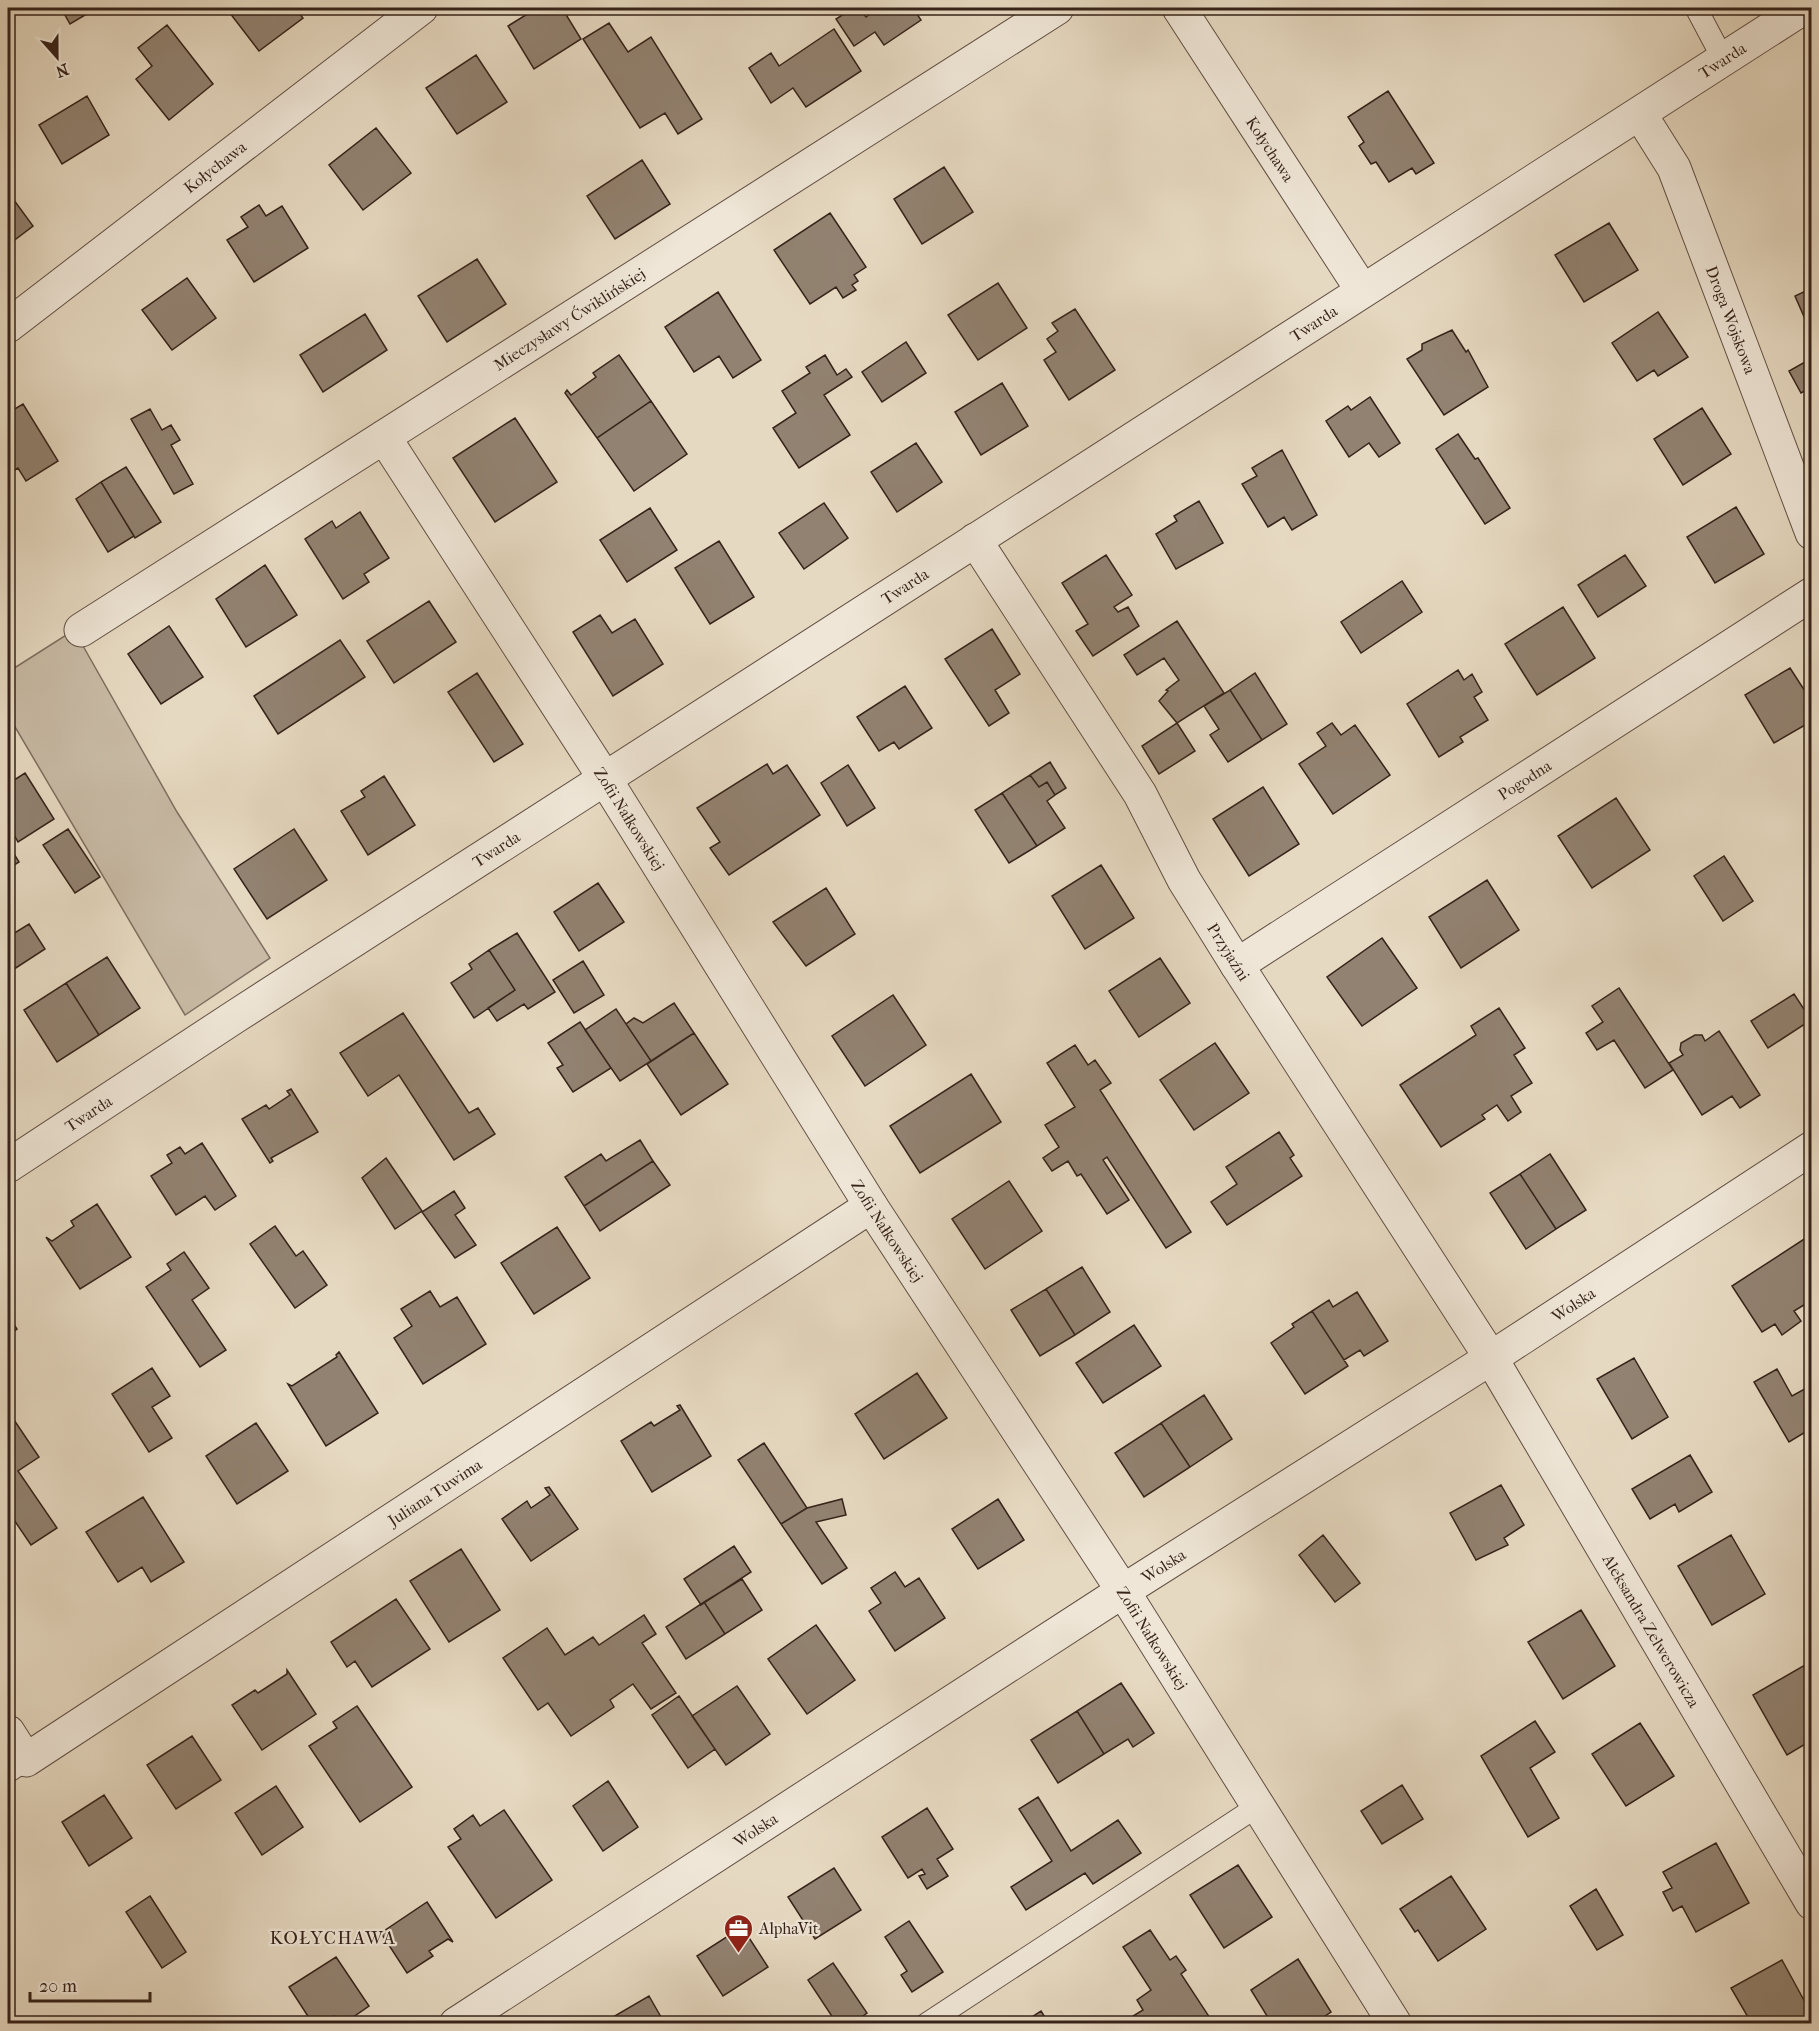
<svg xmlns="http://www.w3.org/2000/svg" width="1819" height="2031" font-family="'IM FELL French Canon',serif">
<rect width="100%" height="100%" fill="#e6d9c1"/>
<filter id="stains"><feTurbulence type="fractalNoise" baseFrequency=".00333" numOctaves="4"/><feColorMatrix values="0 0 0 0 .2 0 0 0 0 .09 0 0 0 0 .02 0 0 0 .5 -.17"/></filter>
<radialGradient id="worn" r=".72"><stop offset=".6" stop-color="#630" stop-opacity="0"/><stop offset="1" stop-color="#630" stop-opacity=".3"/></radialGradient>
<path fill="#c8baa5" stroke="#7f6e60" stroke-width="1.5" d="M74 630 177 812 270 958 185 1015 8 715V672Z"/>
<path fill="#928271" stroke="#36231a" stroke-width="1.5" d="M61 8H97L70 24Z
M226 8H295L303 18 259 51Z
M537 8H562L581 39 534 69 508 26Z
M853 8H859L866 17 878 8H913L921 20 884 45 875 32 854 46 836 19Z
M609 23 628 52 651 37 702 119 678 134 665 113 640 128 583 39Z
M167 25 213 84 169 120 136 79 152 66 138 48Z
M834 29 861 71 806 107 793 88 771 103 749 68 771 53 779 66Z
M476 55 507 102 457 134 426 88Z
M1388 91 1434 163 1416 174 1412 168 1389 182 1376 162 1371 164 1359 146 1364 142 1348 117Z
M87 96 109 135 62 164 39 125Z
M376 128 411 173 363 210 329 165Z
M642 160 670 204 615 239 587 196Z
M944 167 973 212 922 244 894 199Z
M8 192 33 226 8 245Z
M259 205 266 216 282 206 308 248 254 282 227 240 248 227 241 217Z
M830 213 866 267 854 275 858 281 852 285 856 290 843 298 836 287 810 304 774 250Z
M1609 223 1638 270 1584 302 1555 255Z
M477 259 506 304 447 342 418 296Z
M187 278 216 318 172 350 142 310Z
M998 283 1027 328 978 360 948 315Z
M1812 288V335L1795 296Z
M718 292 761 360 733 378 719 356 694 372 665 327Z
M1075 309 1115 370 1069 400 1044 360 1056 352 1047 339 1058 331 1052 323Z
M1658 312 1688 357 1658 376 1654 370 1637 381 1612 343Z
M365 314 387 350 323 392 300 355Z
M1452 330 1466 352 1468 350 1488 387 1444 415 1407 359 1422 350V344Z
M906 342 926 373 882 402 862 372Z
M619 355 651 401 597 438 565 393 567 390 571 395 596 377 593 373Z
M825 355 837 375 846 369 852 377 824 395 850 435 799 468 773 428 796 413 782 391 810 373 806 367Z
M1812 358V387L1801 393 1789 371Z
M1002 383 1028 426 981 455 955 412Z
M1370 397 1400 443 1379 457 1369 443 1349 457 1326 421 1348 406 1351 410Z
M651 401 687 454 634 491 597 438Z
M23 404 58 461 26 481 18 468 8 474V413Z
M1702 408 1731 454 1683 485 1654 439Z
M150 409 162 430 171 425 180 440 171 445 193 484 174 494 131 419Z
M515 418 557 482 495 522 453 458Z
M1458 434 1475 459 1478 458 1510 508 1485 524 1436 449Z
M916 443 942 482 897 512 871 472Z
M1282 450 1317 515 1292 530 1284 517 1268 527 1242 484 1257 476 1252 468Z
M126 467 161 522 135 538 101 482Z
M101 482 134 536 108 552 76 499Z
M1199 501 1223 543 1176 569 1156 534 1177 521 1174 516Z
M824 503 848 538 804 569 779 533Z
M1736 507 1764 554 1715 583 1687 537Z
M650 508 677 550 627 582 600 540Z
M360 512 389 558 364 574 369 582 343 599 305 539 332 521 336 528Z
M719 541 754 597 710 624 675 568Z
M1106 555 1132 595 1114 607 1118 612 1128 607 1139 626 1093 656 1076 631 1088 624 1062 583Z
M1625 555 1646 586 1598 617 1578 585Z
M265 565 297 615 246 647 216 599Z
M1402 581 1422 612 1361 653 1341 622Z
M429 601 456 642 394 683 367 641Z
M1563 607 1595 658 1537 695 1505 644Z
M600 615 612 633 635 619 663 664 613 696 573 632Z
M1177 621 1224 693 1177 723 1159 701 1168 691 1166 690 1179 680 1164 658 1137 675 1124 655Z
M169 626 203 677 161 704 128 654Z
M992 629 1020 674 995 690 1009 713 989 726 945 659Z
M340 640 365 677 278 734 254 696Z
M1790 668 1812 702V721L1774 743 1745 695Z
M1458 670 1464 680 1472 674 1482 692 1474 697 1488 720 1460 737 1463 742 1439 757 1407 704Z
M477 673 523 744 494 762 448 692Z
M1255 673 1287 724 1262 740 1230 690Z
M905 686 932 728 899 749 894 742 879 751 857 717Z
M1230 690 1262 740 1228 762 1210 735 1219 729 1204 706Z
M1177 723 1195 751 1159 774 1142 746Z
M1332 723 1341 735 1355 725 1390 775 1333 814 1299 764 1326 746 1317 733Z
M1050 762 1066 788 1055 795 1047 782 1039 787 1030 775Z
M767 764 773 774 787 765 820 815 729 875 710 848 720 842 697 808Z
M848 765 875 808 847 826 821 783Z
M25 773 54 819 18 842 8 824V784Z
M1030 775 1039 787 1047 782 1055 795 1047 801 1065 828 1037 846 1002 793Z
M384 776 415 825 368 855 341 811 365 797 361 791Z
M1263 787 1299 844 1249 876 1213 819Z
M1002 793 1037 846 1009 863 975 810Z
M1616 798 1650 850 1592 888 1558 836Z
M68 829 100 877 75 893 43 845Z
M294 829 327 880 267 919 234 869Z
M8 844 19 862 8 869Z
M1724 856 1753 901 1723 921 1694 876Z
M1101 865 1134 918 1085 949 1052 896Z
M1487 880 1519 930 1461 968 1429 917Z
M598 883 624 922 579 951 554 912Z
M826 888 855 934 806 966 773 922Z
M29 924 45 949 8 973V937Z
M517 933 555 992 528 1009 524 1004 497 1021 488 1008 515 990 489 950Z
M1382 938 1417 988 1362 1026 1327 977Z
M489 950 515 990 474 1018 451 983 472 969 469 964Z
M107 957 140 1008 99 1035 66 983Z
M1160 958 1190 1003 1139 1037 1109 991Z
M583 961 604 995 574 1013 553 980Z
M66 983 99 1035 57 1062 24 1010Z
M1619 988 1673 1070 1645 1088 1614 1040 1597 1050 1586 1033 1603 1022 1592 1006Z
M1794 994 1811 1020 1768 1048 1751 1021Z
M893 995 926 1045 865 1086 832 1036Z
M674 1003 694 1033 651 1061 626 1024 634 1018 643 1023Z
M1499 1008 1525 1048 1514 1055 1532 1083 1511 1096 1521 1112 1508 1121 1497 1105 1482 1115 1485 1119 1441 1147 1400 1085 1476 1035 1471 1026Z
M616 1009 651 1061 620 1081 585 1030Z
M403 1013 469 1113 478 1108 495 1134 454 1160 399 1075 368 1096 340 1053Z
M580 1022 611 1068 573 1092 557 1068 563 1065 548 1043Z
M1719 1031 1760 1095 1740 1108 1732 1096 1702 1115 1669 1063 1683 1055 1680 1050 1681 1043 1695 1035H1702L1705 1041Z
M694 1033 728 1084 681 1115 647 1064Z
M1215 1043 1249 1093 1194 1130 1160 1080Z
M1075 1045 1088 1065 1095 1060 1111 1083 1100 1090 1191 1232 1166 1248 1107 1157 1103 1160 1129 1200 1107 1214 1081 1174 1077 1176 1068 1161 1052 1171 1043 1158 1059 1147 1045 1125 1075 1107 1047 1063Z
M971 1074 1001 1122 920 1173 890 1126Z
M291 1089 318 1132 271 1158 273 1161 270 1163 242 1119 266 1105 269 1109 290 1095 287 1091Z
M1279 1132 1294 1155 1290 1158 1302 1176 1227 1225 1211 1202 1237 1184 1226 1167Z
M640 1140 653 1161 584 1206 565 1177 601 1154 606 1161Z
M202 1143 236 1196 215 1210 205 1196 176 1215 151 1176 172 1163 167 1155 180 1147 185 1154Z
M1550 1154 1586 1210 1556 1229 1520 1174Z
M386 1158 422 1211 395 1229 362 1178Z
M653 1161 670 1185 600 1231 584 1206Z
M1520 1174 1556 1229 1526 1249 1490 1193Z
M1009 1181 1042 1231 985 1269 952 1219Z
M454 1191 465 1208 455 1215 476 1245 455 1258 422 1212Z
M97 1204 131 1257 80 1289 46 1237 52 1241 74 1226 71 1221Z
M275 1226 296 1256 303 1251 327 1285 295 1308 250 1244Z
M557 1227 590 1278 534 1314 501 1263Z
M1812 1234V1300L1794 1311 1801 1321 1782 1335 1775 1324 1762 1332 1732 1286Z
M184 1252 209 1288 192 1300 226 1350 200 1367 146 1287 171 1270 167 1264Z
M1082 1267 1110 1312 1075 1335 1046 1289Z
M1046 1289 1075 1335 1040 1356 1011 1310Z
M430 1291 440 1307 457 1297 486 1344 423 1384 394 1338 412 1326 401 1309Z
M1357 1292 1388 1341 1364 1356 1360 1350 1344 1360 1312 1311 1329 1300 1333 1307Z
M1312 1311 1348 1366 1305 1394 1271 1343 1294 1327 1292 1324Z
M8 1315 17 1329 8 1336Z
M1134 1325 1161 1366 1103 1403 1076 1363Z
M339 1352 378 1413 326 1446 288 1384 292 1386 337 1357 336 1355Z
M1634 1358 1668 1417 1632 1439 1597 1379Z
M152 1368 170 1396 152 1407 172 1438 149 1452 112 1394Z
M1777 1369 1792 1396 1812 1385V1428L1789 1442 1754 1382Z
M917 1373 947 1418 884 1459 855 1414Z
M1204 1395 1232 1439 1190 1467 1161 1423Z
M680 1405 711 1456 652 1492 621 1441 651 1422 654 1426 680 1410 677 1406Z
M8 1411 39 1457 18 1471 57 1528 31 1545 8 1511Z
M256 1423 288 1471 237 1504 206 1456Z
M1161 1423 1190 1467 1144 1497 1115 1453Z
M764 1443 807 1508 781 1524 738 1460Z
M1690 1455 1712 1492 1679 1512 1675 1504 1650 1519 1632 1489Z
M1501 1485 1524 1525 1504 1538 1508 1545 1476 1560 1450 1513Z
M549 1487 578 1529 531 1561 502 1519 527 1501 531 1508 550 1495 545 1488Z
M143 1497 184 1562 151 1582 142 1567 118 1582 86 1532Z
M842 1499 846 1515 816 1522 847 1568 822 1584 781 1524 807 1508Z
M998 1499 1024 1540 978 1569 952 1529Z
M1323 1535 1360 1583 1335 1602 1299 1555Z
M1731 1535 1765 1594 1712 1625 1678 1566Z
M734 1546 751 1572 701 1605 684 1579Z
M461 1549 500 1610 449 1642 410 1581Z
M895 1572 905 1587 919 1578 945 1618 895 1651 869 1611 881 1603 871 1588Z
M742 1579 762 1610 725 1634 704 1602Z
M396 1599 430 1649 372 1687 355 1661 347 1667 331 1642Z
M704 1602 725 1634 686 1659 666 1627Z
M1581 1610 1615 1666 1563 1699 1528 1642Z
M644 1615 656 1634 642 1643 676 1693 651 1709 633 1684 610 1700 614 1707 571 1736 548 1703 538 1710 503 1658 547 1628 565 1655 593 1637 599 1645Z
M816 1625 855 1680 807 1714 768 1659Z
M1805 1665 1812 1676V1740L1787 1755 1753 1695Z
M287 1670 316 1714 262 1750 232 1705 255 1690 258 1693 287 1674Z
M1121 1683 1154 1733 1133 1747 1128 1739 1104 1754 1077 1711Z
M737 1686 770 1734 726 1765 692 1716Z
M679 1696 715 1749 688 1768 652 1715Z
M357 1706 412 1787 360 1822 309 1746 337 1728 333 1722Z
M1077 1711 1104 1754 1058 1783 1031 1740Z
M1535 1721 1555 1752 1530 1768 1559 1818 1528 1837 1481 1756Z
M1640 1723 1674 1776 1626 1806 1592 1754Z
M192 1736 221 1780 176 1809 147 1765Z
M608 1781 638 1827 603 1851 573 1806Z
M1402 1785 1423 1819 1382 1844 1361 1811Z
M276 1786 303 1827 262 1855 235 1813Z
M104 1795 132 1838 89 1866 62 1822Z
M1038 1797 1071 1851 1118 1820 1141 1853 1093 1884 1085 1873 1026 1910 1011 1887 1052 1861 1019 1809Z
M927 1808 953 1849 937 1859 948 1876 927 1889 919 1876 925 1874 922 1869 908 1878 882 1837Z
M504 1810 552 1880 496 1918 448 1847 461 1839 454 1829 473 1815 480 1826Z
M1716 1843 1749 1903 1696 1932 1682 1906 1673 1911 1663 1892 1672 1888 1663 1872Z
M1238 1865 1272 1917 1224 1948 1190 1895Z
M834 1868 861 1910 815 1939 788 1897Z
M1451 1876 1486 1929 1438 1961 1418 1930 1415 1932 1400 1909Z
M1596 1889 1623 1935 1597 1950 1570 1906Z
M150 1896 186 1952 162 1968 126 1912Z
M427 1902 453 1942 448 1939 429 1951 433 1956 407 1973 381 1933Z
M909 1921 943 1972 912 1992 901 1975 907 1971 885 1937Z
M742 1927 768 1967 723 1996 697 1956Z
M1150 1930 1170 1960 1176 1956 1186 1970 1181 1974 1210 2018 1202 2024H1127L1125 2021 1143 2010 1137 2000 1151 1990 1123 1947Z
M336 1957 369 2006 343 2024H339L334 2016 323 2024H313L289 1987Z
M1298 1959 1331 2012 1313 2024H1272L1251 1990Z
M1782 1960 1812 2015 1797 2024H1752L1731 1988Z
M833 1963 867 2013 852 2024H837L808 1980Z
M649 1996 665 2024H601Z
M1041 2011 1049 2024H1021Z"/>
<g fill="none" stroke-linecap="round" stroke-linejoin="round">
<defs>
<path id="lane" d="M1696 8 1723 59
M8 1772 26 1760
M926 2024 1258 1806"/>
<g id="street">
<path id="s1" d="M1179 8 1362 290"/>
<path id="s2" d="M1640 114 1674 168 1812 533"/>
<path id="s3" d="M8 326 421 8"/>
<path id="s4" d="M384 437 605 779 871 1206 1123 1591 1395 2024"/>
<path id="s5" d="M975 540 1140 794 1184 880 1237 965 1491 1358 1812 1903"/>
<path id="s6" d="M81 630 1057 8"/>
<path id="s7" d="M1237 965 1812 594"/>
<path id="s8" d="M8 1166 236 1016 1803 8"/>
<path id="s9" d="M8 1732 26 1760 871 1206"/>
<path id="s10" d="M456 2024 1123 1591 1491 1358 1812 1148"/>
</g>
</defs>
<use href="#lane" stroke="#625044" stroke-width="23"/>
<use href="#street" stroke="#625044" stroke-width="35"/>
<use href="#lane" stroke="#efe6d7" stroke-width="21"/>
<use href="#street" stroke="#efe6d7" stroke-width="33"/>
</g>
<defs>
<symbol id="office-pin" viewBox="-11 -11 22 30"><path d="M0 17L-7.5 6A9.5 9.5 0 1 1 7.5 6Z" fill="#8f2418" stroke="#efe6d7"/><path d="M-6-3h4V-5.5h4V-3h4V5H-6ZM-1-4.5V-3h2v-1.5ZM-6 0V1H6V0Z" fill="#fff"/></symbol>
</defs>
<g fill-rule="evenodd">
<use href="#office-pin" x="722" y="1912" width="33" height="45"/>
</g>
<g text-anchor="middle" stroke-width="4.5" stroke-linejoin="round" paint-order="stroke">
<g font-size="16" fill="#36231a" stroke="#efe6d7">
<text dy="6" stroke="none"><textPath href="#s8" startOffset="2040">Twarda</textPath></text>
<text dy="6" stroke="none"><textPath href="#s1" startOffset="168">Kołychawa</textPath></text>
<text dy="6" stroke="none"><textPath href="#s3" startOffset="261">Kołychawa</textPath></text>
<text dy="6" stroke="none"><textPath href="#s6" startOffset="579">Mieczysławy Ćwiklińskiej</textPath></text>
<text dy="6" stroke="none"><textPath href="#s2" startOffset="226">Droga Wojskowa</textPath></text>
<text dy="6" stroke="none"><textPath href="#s8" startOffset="1554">Twarda</textPath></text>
<text dy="6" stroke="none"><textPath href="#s8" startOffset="1068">Twarda</textPath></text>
<text dy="6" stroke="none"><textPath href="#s7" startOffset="342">Pogodna</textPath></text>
<text dy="6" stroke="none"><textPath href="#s4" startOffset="454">Zofii Nałkowskiej</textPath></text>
<text dy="6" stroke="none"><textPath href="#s8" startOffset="582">Twarda</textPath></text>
<text dy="6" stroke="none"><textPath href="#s5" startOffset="484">Przyjaźni</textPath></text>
<text dy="6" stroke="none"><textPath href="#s8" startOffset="96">Twarda</textPath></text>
<text dy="6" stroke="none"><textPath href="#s4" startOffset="940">Zofii Nałkowskiej</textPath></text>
<text dy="6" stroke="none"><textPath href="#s10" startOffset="1329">Wolska</textPath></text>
<text dy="6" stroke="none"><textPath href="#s9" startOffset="522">Juliana Tuwima</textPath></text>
<text dy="6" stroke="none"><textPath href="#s10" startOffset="843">Wolska</textPath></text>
<text dy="6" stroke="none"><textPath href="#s5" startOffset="1284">Aleksandra Zelwerowicza</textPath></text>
<text dy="6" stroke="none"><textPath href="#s4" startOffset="1426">Zofii Nałkowskiej</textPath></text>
<text dy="6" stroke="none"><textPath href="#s10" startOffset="357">Wolska</textPath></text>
</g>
<g font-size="16" fill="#36231a" stroke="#efe6d7" text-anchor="start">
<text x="759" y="1934">AlphaVit</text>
</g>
<g font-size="18" letter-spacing="1.5" fill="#36231a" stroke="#efe6d7">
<text x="333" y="1944">KOŁYCHAWA</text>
</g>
</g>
<rect width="1819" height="2031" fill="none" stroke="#e6d9c1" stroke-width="30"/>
<rect x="9" y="9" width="1801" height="2013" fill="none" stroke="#36231a" stroke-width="3"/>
<rect x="15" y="15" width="1789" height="2001" fill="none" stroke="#36231a" stroke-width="1.5"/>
<g transform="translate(57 57) rotate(159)" stroke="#efe6d7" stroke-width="4.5" paint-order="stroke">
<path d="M0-4.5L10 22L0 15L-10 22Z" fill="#36231a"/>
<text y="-9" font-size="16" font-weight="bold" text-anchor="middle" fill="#36231a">N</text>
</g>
<path d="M30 1992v9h120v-9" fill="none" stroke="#36231a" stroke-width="3"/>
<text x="39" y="1992" font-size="18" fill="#36231a" stroke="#efe6d7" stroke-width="4.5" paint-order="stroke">20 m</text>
<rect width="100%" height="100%" filter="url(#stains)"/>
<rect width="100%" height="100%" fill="url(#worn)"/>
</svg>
